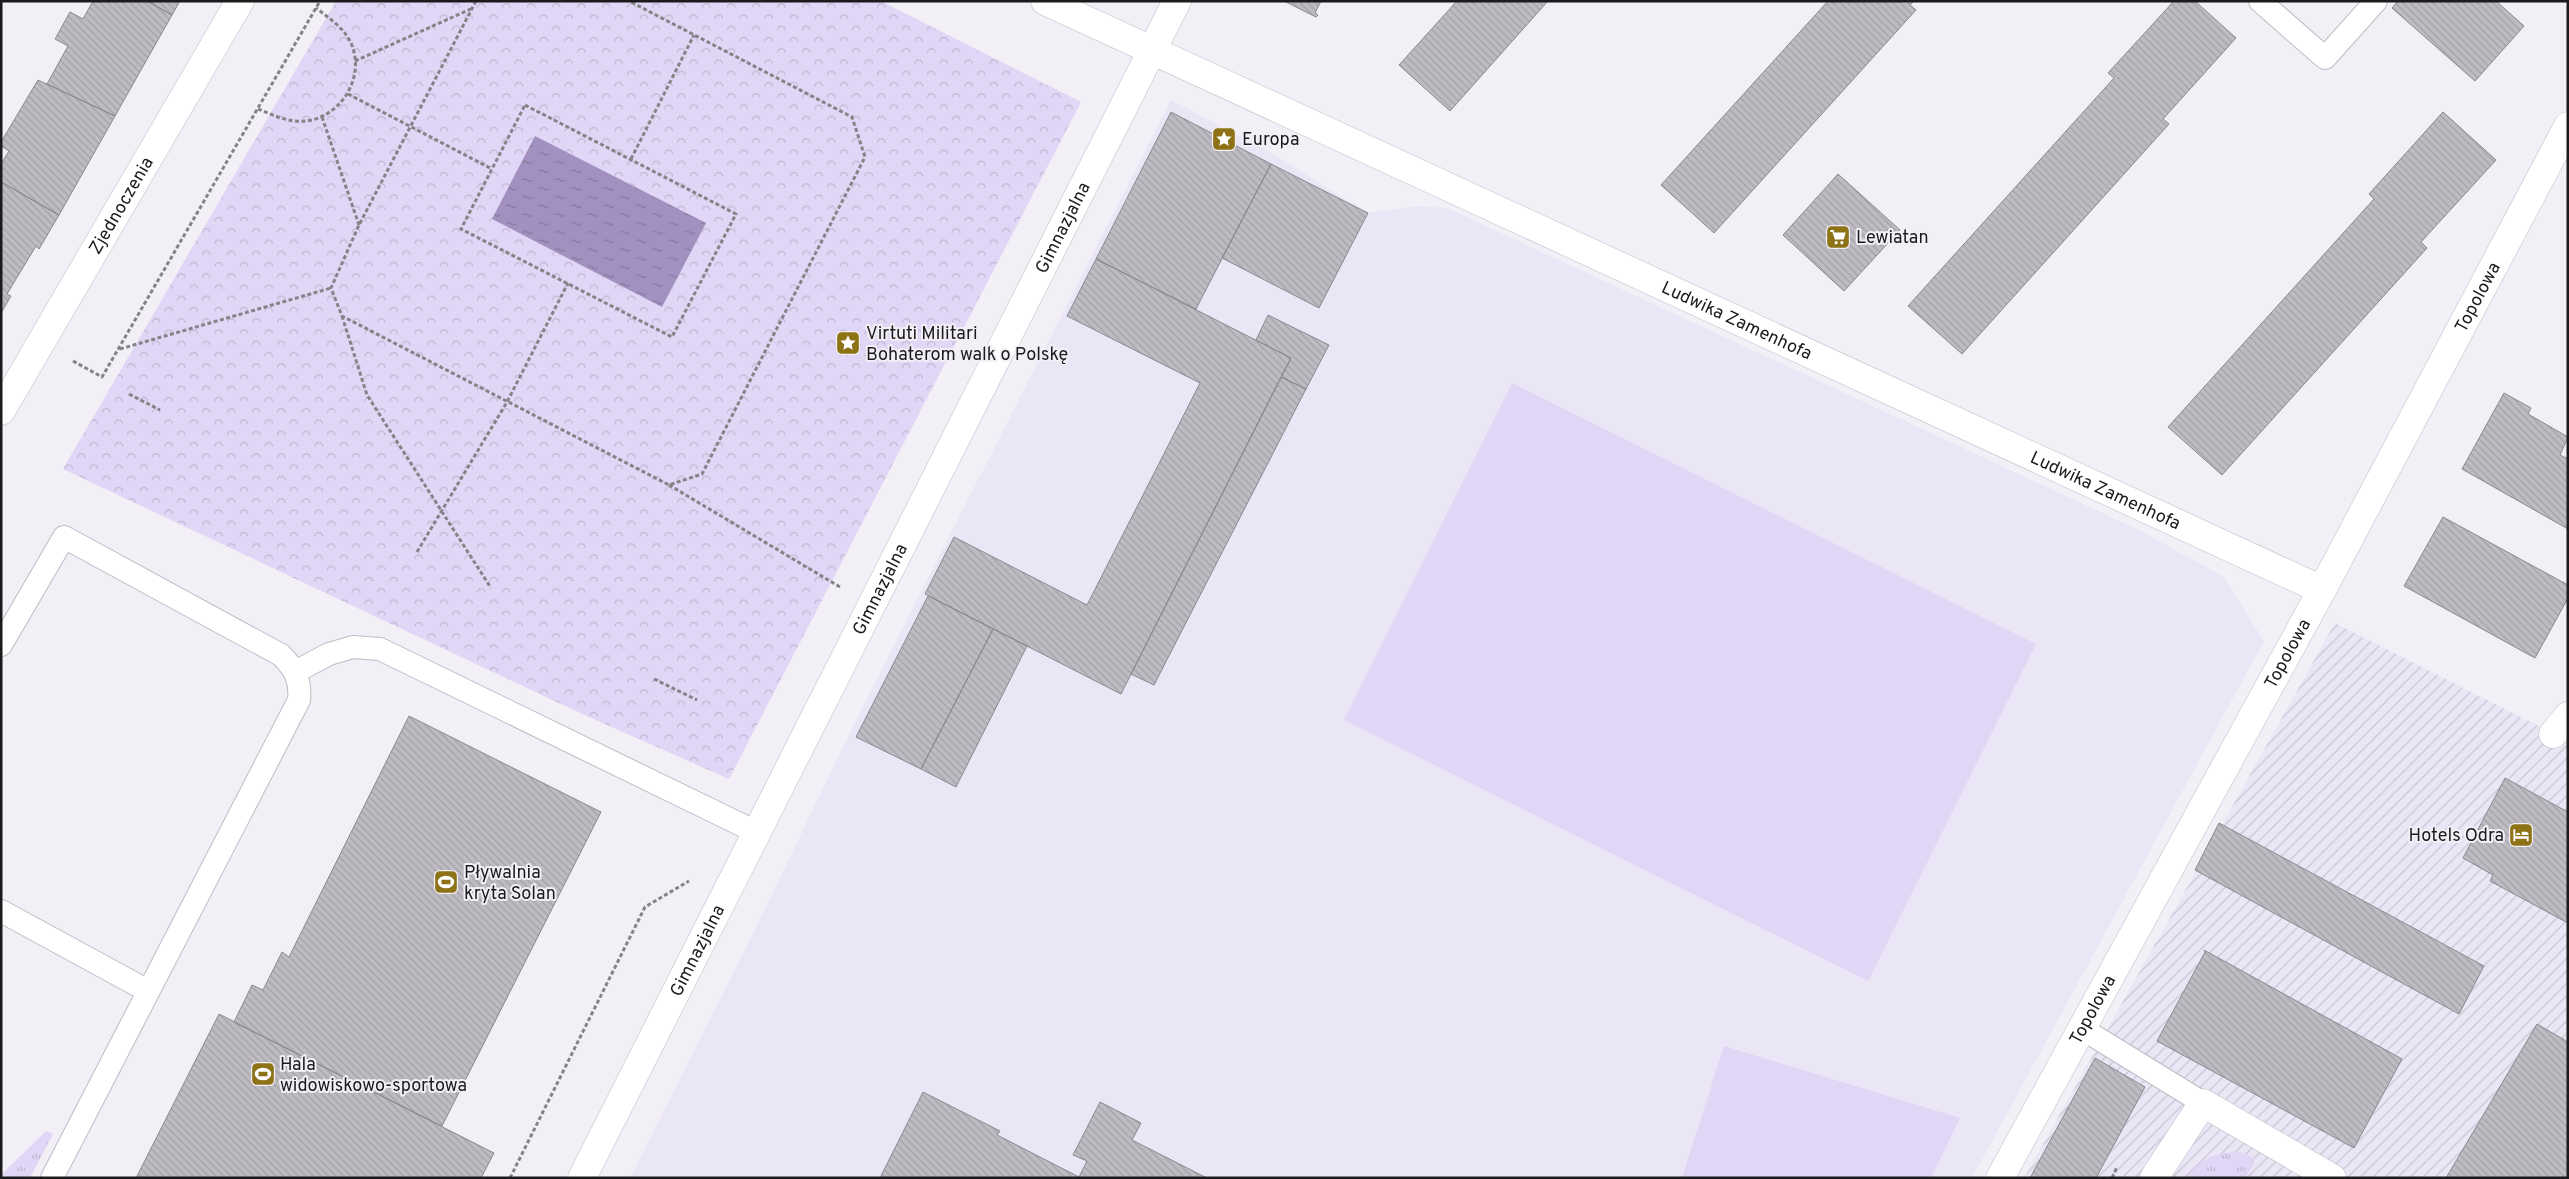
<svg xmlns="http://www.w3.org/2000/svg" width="2569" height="1179" font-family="Overpass,sans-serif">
<defs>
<pattern id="industrial-furrows" width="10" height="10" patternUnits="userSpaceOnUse" patternTransform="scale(1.25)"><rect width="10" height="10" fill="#ebe6f6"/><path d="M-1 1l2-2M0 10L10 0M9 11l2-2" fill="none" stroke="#c9c5d2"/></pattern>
<pattern id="grass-tufts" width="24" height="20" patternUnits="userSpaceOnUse" patternTransform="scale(1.25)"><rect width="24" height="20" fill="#e0d6f5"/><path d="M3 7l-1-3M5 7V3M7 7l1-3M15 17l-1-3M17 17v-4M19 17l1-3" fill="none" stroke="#c0b7d2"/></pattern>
<pattern id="park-crowns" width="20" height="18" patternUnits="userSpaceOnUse" patternTransform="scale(1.25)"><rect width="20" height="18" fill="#e0d6f5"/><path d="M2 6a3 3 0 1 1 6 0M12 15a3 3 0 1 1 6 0" fill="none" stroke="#c0b7d2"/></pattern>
<pattern id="water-ripples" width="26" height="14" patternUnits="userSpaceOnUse" patternTransform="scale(1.25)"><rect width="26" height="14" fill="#a291c0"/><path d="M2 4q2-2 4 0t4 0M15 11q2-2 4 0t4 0" fill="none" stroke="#83769b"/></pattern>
<pattern id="building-back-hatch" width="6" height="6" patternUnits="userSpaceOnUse" patternTransform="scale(1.25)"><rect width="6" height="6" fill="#bebbc3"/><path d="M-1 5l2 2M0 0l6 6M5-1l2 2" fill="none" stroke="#a3a0a7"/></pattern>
</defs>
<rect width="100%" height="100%" fill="#f2eff7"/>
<path fill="#ebe6f6" d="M1171 100 1270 152 1368 213 1417 206 1447 208 2137 529 2224 577 2264 641 1972 1178H630L753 934 855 722Z"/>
<path fill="url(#industrial-furrows)" d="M2335 623 2568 741V1178H2024Z"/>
<path fill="url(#grass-tufts)" d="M46 1131 53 1134 30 1178H1V1175Z
M2232 1152 2245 1153 2254 1159V1164L2245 1178H2188C2198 1160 2213 1154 2232 1152Z"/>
<path fill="url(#park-crowns)" d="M336 1H881L1081 102 729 779 580 713 63 469Z"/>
<path fill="#e0d6f5" d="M1512 383 2036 644 1868 981 1344 720Z
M1724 1046 1960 1118 1931 1178H1682Z"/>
<path fill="url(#water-ripples)" d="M535 136 706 223 662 307 492 219Z"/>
<path fill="url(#building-back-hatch)" stroke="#8a888f" d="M93 1H147L172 15 115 116 47 84 68 46 55 39 70 12 83 19Z
M147 1H180L172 15Z
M1284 1H1321L1315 13 1318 15 1316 17Z
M1457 1H1548L1450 111 1399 65Z
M1828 1H1914L1910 5 1916 10 1714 233 1661 185Z
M2174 1H2195L2236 38 2163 119 2169 124 1962 354 1908 306 2114 78 2108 73Z
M2398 1H2496L2524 26 2475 81 2392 8Z
M38 80 115 116 59 215 1 182V164L9 151 1 146V142Z
M1171 112 1271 164 1196 309 1096 259Z
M2443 112 2496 160 2421 242 2427 248 2222 475 2168 427 2374 199 2369 194Z
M1271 164 1368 213 1319 308 1222 258Z
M1838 174 1900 230 1844 291 1783 235Z
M1 182 59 215 39 249 36 246 7 294 11 296 1 313Z
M1096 259 1291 358 1121 694 925 594 954 537 1087 605 1200 383 1067 316Z
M1268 315 1329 345 1306 389 1281 377 1291 358 1256 340Z
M1281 377 1306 389 1154 685 1131 674Z
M2504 393 2531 408 2528 414 2568 437 2560 455 2568 459V529L2462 469Z
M2443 517 2568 585V598L2535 658 2404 586Z
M928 596 993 629 921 769 856 737Z
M993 629 1027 646 956 787 921 769Z
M409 716 601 812 442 1126 234 1022 252 985 263 990 282 952 289 957Z
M2505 778 2568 812V923L2490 881 2493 875 2463 858Z
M2219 823 2484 966 2459 1014 2195 870Z
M2204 950 2402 1059 2354 1148 2157 1041 2205 952Z
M219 1014 494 1153 481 1178H136Z
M2537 1024 2568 1042V1178H2446Z
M2095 1058 2145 1087 2096 1178H2030Z
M923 1092 1000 1131 997 1135 1079 1177 1087 1161 1073 1155 1100 1102 1141 1123 1132 1140 1207 1178H880Z"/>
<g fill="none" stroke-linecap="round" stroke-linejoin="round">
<defs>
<path id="lane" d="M2260 1 2325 58 2376 1
M1 645 64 537 281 655C295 669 301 680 299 700L52 1178
M295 672 329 654 353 647 380 649 756 832
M1 911 148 991
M2081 1028 2203 1103"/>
<g id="street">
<path id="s1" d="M1045 1 2322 590"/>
<path d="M2553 734 2568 716"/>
<path id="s2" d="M582 1178 1177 1"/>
<path id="s3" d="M2000 1178 2322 590 2568 126"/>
<path d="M2154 1178 2203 1103 2332 1178"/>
</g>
<g id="secondary">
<path id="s4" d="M1 411 240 1"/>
</g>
</defs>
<use href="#lane" stroke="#bebcc4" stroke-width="24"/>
<use href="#street" stroke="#bebcc4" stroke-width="29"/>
<use href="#secondary" stroke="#bebcc4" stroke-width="29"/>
<path stroke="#848388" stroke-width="3" stroke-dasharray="4 2.5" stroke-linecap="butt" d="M476 1 359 225 331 288 342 316 669 485 702 474 865 157 852 117 629 1
M355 61 473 8
M348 94 492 169
M525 105 736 214 672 337 461 229Z
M258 109C273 115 289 123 306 121 341 117 366 77 351 43 344 28 329 18 316 8
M322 117 359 225
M631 159 694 35
M342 316 367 395 491 588
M120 349 331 288
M73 361 102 377 320 1
M129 394 160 410
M669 485 840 587
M417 552 507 402 568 283
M654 679 697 700
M510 1178 645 907 689 881
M2112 1178 2117 1167"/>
<use href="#lane" stroke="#fff" stroke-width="22"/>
<use href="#street" stroke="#fff" stroke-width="28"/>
<use href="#secondary" stroke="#fff" stroke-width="28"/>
</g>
<defs>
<symbol id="sight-square" viewBox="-11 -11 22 22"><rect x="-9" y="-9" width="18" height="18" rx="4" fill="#8d7216" stroke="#f2eff7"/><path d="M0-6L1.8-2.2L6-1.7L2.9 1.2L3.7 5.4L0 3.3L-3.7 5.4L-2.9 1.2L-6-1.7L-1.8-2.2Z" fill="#fff"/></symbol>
<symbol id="supermarket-square" viewBox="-11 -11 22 22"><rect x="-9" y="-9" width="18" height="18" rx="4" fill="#8d7216" stroke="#f2eff7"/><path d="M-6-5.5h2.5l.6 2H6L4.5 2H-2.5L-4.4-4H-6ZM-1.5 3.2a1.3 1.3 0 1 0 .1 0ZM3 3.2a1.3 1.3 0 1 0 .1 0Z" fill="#fff"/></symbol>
<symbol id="hotel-square" viewBox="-11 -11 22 22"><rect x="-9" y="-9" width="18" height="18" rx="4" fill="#8d7216" stroke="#f2eff7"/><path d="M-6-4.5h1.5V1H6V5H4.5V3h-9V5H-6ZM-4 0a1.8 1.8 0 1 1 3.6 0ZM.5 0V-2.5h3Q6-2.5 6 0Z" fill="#fff"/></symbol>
<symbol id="stadium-square" viewBox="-11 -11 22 22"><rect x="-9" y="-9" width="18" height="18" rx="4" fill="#8d7216" stroke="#f2eff7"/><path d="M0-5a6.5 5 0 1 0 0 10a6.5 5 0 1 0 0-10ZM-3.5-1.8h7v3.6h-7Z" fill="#fff"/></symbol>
</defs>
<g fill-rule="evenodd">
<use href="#sight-square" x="1210" y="125" width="28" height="28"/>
<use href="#supermarket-square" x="1824" y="223" width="28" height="28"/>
<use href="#sight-square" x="834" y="329" width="28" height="28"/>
<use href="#hotel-square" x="2507" y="821" width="28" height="28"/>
<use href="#stadium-square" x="432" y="868" width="28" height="28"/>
<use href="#stadium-square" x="249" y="1060" width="28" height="28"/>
</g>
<g text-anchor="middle" stroke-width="4" stroke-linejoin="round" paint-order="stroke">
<g font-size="18" fill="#1b1a1d" stroke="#f2eff7" text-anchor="start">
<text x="1242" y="145">Europa</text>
<text x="1856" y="243">Lewiatan</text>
<text x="866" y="339">Virtuti Militari<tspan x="866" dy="21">Bohaterom walk o Polskę</tspan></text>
<text x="2504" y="841" text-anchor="end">Hotels Odra</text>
<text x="464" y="878">Pływalnia<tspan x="464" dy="21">kryta Solan</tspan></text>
<text x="280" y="1070">Hala<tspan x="280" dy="21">widowiskowo-sportowa</tspan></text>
</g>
<g font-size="18" fill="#1b1a1d" stroke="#f2eff7">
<text dy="6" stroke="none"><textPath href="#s4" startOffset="238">Zjednoczenia</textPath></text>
<text dy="6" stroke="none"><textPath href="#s2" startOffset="1065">Gimnazjalna</textPath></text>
<text dy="6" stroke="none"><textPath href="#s3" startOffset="1002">Topolowa</textPath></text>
<text dy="6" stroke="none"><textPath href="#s1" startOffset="762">Ludwika Zamenhofa</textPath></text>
<text dy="6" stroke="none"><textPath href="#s1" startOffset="1168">Ludwika Zamenhofa</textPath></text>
<text dy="6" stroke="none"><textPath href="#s2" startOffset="660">Gimnazjalna</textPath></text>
<text dy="6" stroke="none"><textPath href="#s3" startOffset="598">Topolowa</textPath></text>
<text dy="6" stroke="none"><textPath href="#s2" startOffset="255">Gimnazjalna</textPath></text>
<text dy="6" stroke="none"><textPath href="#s3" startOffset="192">Topolowa</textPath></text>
</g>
</g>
<rect width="2569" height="1179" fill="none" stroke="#1b1a1d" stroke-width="5"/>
</svg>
